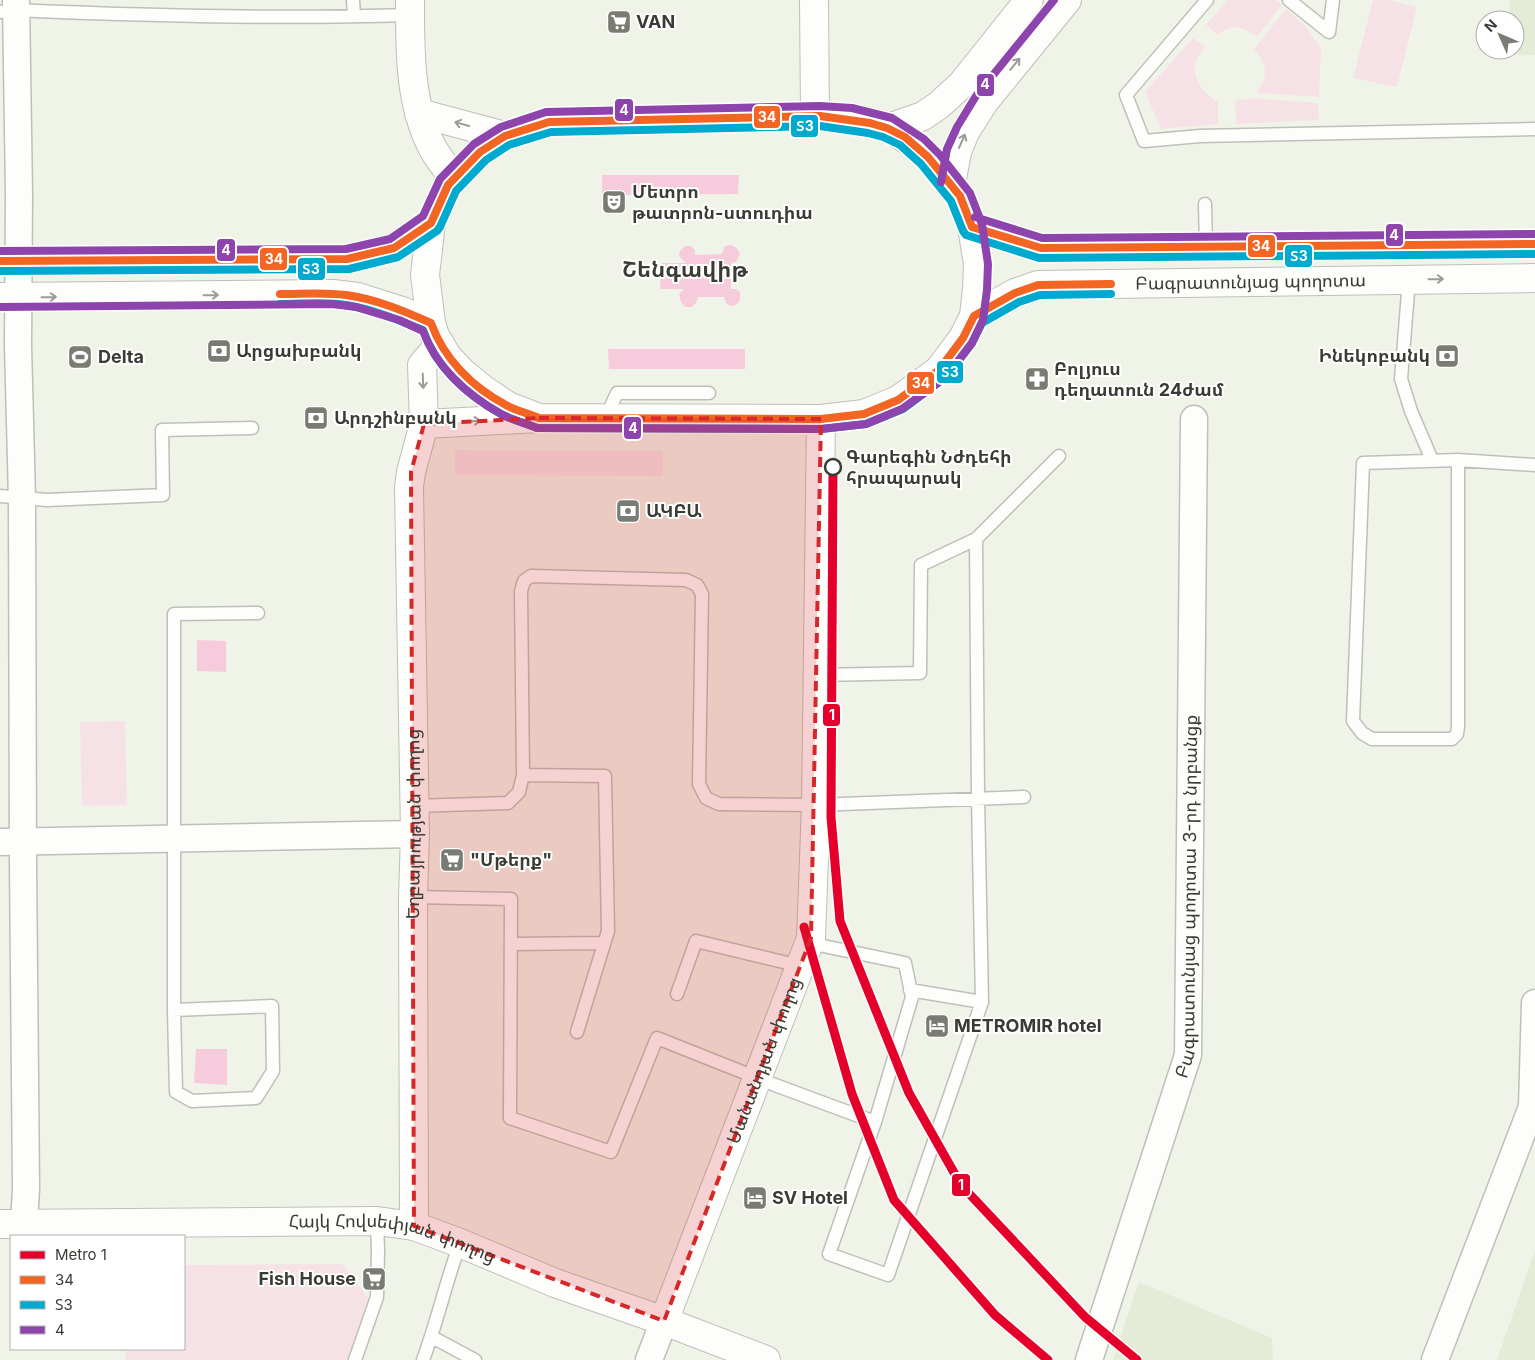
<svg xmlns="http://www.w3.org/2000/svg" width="1535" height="1360" font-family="Inter,'Noto Sans Armenian',sans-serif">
<rect width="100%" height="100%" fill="#f0f4e8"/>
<path fill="#e4ebd7" d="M1510 0H1535V55H1507V50H1515V20H1509Z
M1535 1250V1360H1497Z
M1139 1282 1272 1338 1273 1360H1113Z"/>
<path fill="#f6e2e6" d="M1228 0H1276L1282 5 1257 37C1242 26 1233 23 1218 35L1206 25Z
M1373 0H1389L1417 7 1397 87 1353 78Z
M1286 9 1304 25 1321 47 1319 97 1257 93C1268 76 1268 66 1254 49Z
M1193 38 1205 47C1203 50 1199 54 1198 57 1189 75 1203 94 1218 102V124L1161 129 1145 92Z
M1251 98 1318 103 1319 120 1236 124 1235 101Z
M455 450 663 451V476L455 475Z
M125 721 127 805 82 806 80 722Z
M342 1264 377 1309 361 1360H125L127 1349H184V1265Z"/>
<path fill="#f6ccdc" d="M602 175H739L738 194 602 195Z
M729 245C735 246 738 248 740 254L736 262 731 263V289H736L740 292C741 300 739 306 730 306L726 303 724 297H698L696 303 692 307H685L681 302 679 294 684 289H660L662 263H686L679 256 680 251 685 246H692L695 251V255L722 254 724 247Z
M608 349H745V369H609Z
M197 640 226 641V672L197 671Z
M196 1049H227V1085L194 1083Z"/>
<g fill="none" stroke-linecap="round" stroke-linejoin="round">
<defs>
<path id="service" d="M353 0 354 16
M1207 0 1126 95 1144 141 1200 136 1535 129
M1289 0 1329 32 1333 0
M0 12 16 10C147 16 279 19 410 15
M1205 204 1206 247
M1409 280 1401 379 1411 411 1432 460
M606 417 617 393H709
M1458 460V727L1457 734 1452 739H1372L1362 733 1353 721 1363 463 1458 460 1535 465
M0 496 47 500 163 495 162 430 252 428
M818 675 920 673 921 565 976 539
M523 775 605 776 608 931 577 1032
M414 806 508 803 519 792 523 775 521 591 524 581 531 576 686 580 697 585 702 594 699 784 706 798 719 804 816 805 1024 797
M413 897 511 899 510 1118 611 1152 657 1038 775 1085 875 1122 829 1254 888 1275 982 1002 978 798 976 539 1059 456
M809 943 905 963 912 997 875 1122
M511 944 604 943
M910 990 982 1002
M677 994 696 941 800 966
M174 1010 272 1006 273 1071 256 1098 192 1101 176 1092 174 1010V614L258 613
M432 1337 475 1360
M355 1360 377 1297 378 1250 377 1221
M423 1360C437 1322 446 1282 460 1243"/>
<g id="minor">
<path d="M16 0 19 195 18 345 22 499 23 862 26 1188 24 1224"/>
<path d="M0 842 415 834"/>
<path d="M649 1360 664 1321"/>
<path id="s1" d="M1089 1360 1188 1055 1194 419"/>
<path d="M1435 1360 1532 1107 1535 1003"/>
</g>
<g id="tertiary">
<path d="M410 0C410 49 409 102 432 147 438 158 446 168 454 178"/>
<path d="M814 0 815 116"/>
<path d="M419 113 505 136"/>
<path d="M424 424 539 418"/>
<path id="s2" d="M0 1224 377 1221 414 1226 460 1243 555 1283 664 1321 766 1360"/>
<path id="s3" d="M414 1226 413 897 415 834 409 487 411 472 424 424 422 365 440 344"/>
<path id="s4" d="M664 1321 811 938 816 805 821 419"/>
</g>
<g id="primary">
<path d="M820 116 850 118 869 122 889 128 917 146 932 161 961 197 972 227 978 264 977 289 974 316 963 338 939 370 898 400 864 414 821 419 539 418 508 406 484 390 462 372 447 356 435 336 431 323 425 275 431 223 448 185 454 178 480 152 505 136 549 122Z"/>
<path d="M889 128 923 116 939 105 962 84 1029 0"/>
<path d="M951 184 957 152 965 132 984 102 1067 0"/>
<path d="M972 227 1041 248 1535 244"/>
<path d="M0 261 347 259 394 248 431 223"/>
<path d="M0 297 333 294 358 297 402 311 431 323"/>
<path id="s5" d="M974 316 1015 293 1038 285 1535 278"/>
</g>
</defs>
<use href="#service" stroke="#bdc0b8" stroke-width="15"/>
<use href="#minor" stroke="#bdc0b8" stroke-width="29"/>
<use href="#tertiary" stroke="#bdc0b8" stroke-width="30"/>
<use href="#primary" stroke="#bdc0b8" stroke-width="30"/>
<use href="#service" stroke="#fdfdfc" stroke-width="12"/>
<use href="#minor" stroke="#fdfdfc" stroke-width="26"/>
<use href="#tertiary" stroke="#fdfdfc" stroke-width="28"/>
<use href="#primary" stroke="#fdfdfc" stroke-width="28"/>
<defs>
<path id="bus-1" d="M0 261 347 259 394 248 431 223 448 185 480 152 505 136 549 122 820 116 870 123 887 128 905 137 928 157 960 196 972 227 1041 248 1535 244
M280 294C302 294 324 292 346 295 376 299 404 311 431 323 444 359 472 387 506 405 516 411 528 413 539 418L821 419 864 414 898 400 939 370 963 338 974 316 1015 293 1038 285 1111 284"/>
<path id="bus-2" d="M0 271 349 269 398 257 437 231 440 227 456 191 486 160 509 145 551 132 820 126 868 133 883 137 900 145 921 164 951 201 963 231 966 235 1039 258 1535 254
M280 304C299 304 319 302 338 304 368 307 396 319 423 330 436 367 467 395 501 414 512 420 525 423 537 428L821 429 866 424 903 409 946 377 972 343 982 323 1019 302 1040 295 1111 294"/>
<path id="bus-3" d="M941 182 947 149 957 127 976 96 1054 0
M975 217 1042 238 1535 234
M0 251 346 249 390 239 423 216 440 179 474 144 501 127 546 112 820 106 852 108 892 118 924 139 940 155 970 193 982 224 988 264 987 290 983 320 972 343 946 377 902 409 866 424 821 429 537 428C525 423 512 420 501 414 467 395 436 367 423 331L399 320 356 307 332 304 0 307"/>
</defs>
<use href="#bus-1" stroke="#fff" stroke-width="11"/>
<use href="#bus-2" stroke="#fff" stroke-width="11"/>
<use href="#bus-3" stroke="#fff" stroke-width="11"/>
<use href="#bus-1" stroke="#f26522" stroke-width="8"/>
<use href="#bus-2" stroke="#00a9ce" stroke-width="8"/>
<use href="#bus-3" stroke="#8e44ad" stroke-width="8"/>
<defs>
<path id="metro-1" d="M833 467 831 817 840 921 909 1093 961 1185 1085 1317 1137 1360
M804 927 852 1094 894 1200 995 1315 1048 1360"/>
</defs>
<use href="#metro-1" stroke="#fff" stroke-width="12"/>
<use href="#metro-1" stroke="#e4002b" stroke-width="9"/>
</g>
<defs><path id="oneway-shaft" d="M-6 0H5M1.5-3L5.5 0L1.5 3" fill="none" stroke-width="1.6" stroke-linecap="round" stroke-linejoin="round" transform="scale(1.25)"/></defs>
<g stroke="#9b9c98">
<use href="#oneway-shaft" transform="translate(1015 64) rotate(-51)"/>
<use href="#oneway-shaft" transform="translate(462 124) rotate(-165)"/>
<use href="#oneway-shaft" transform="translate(962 141) rotate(-66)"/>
<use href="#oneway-shaft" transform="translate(1436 279) rotate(-1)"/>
<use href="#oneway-shaft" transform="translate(211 295) rotate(-1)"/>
<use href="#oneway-shaft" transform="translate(49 297) rotate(-1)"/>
<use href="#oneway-shaft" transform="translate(423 381) rotate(88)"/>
<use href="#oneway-shaft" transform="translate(473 421) rotate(-3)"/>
</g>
<path fill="#d62828" fill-opacity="0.2" stroke="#d62828" stroke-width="4" stroke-dasharray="10 6" stroke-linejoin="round" d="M539 418 821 419 811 938 664 1321 414 1226 411 472 424 424Z"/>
<defs>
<symbol id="supermarket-square" viewBox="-11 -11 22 22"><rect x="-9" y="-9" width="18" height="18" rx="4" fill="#797c73" stroke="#fff"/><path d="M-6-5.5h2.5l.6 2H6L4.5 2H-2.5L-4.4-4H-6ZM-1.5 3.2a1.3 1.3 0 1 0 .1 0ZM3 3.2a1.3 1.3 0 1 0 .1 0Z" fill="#fff"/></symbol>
<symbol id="theatre-square" viewBox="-11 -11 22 22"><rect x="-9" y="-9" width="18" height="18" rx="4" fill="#797c73" stroke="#fff"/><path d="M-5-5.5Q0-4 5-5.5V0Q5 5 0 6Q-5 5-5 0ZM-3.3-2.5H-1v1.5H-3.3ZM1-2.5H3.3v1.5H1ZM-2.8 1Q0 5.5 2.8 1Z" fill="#fff"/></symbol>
<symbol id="bank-square" viewBox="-11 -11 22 22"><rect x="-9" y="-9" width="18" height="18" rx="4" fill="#797c73" stroke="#fff"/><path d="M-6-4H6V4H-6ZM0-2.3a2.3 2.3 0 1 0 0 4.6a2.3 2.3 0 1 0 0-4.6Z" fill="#fff"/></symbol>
<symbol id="stadium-square" viewBox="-11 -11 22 22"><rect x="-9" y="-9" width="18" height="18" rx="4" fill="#797c73" stroke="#fff"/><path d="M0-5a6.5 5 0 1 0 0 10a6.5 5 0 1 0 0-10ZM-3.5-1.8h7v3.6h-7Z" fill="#fff"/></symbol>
<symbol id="pharmacy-square" viewBox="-11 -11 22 22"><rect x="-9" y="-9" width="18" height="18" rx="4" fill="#797c73" stroke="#fff"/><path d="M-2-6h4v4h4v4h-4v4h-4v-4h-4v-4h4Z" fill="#fff"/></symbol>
<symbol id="hotel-square" viewBox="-11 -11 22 22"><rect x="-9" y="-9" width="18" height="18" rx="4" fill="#797c73" stroke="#fff"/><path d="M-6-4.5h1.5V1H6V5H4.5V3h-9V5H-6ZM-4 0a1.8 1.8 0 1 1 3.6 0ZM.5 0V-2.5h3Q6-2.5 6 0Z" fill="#fff"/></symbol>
</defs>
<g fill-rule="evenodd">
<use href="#supermarket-square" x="605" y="8" width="28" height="28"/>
<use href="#theatre-square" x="600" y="188" width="28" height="28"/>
<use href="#bank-square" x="205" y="337" width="28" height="28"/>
<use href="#bank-square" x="1433" y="342" width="28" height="28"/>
<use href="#stadium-square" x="66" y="343" width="28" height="28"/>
<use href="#pharmacy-square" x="1023" y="365" width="28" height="28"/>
<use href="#bank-square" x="302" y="404" width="28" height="28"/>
<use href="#bank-square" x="614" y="497" width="28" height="28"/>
<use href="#supermarket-square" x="438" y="846" width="28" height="28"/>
<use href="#hotel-square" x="923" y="1012" width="28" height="28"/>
<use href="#hotel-square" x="741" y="1184" width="28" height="28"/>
<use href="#supermarket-square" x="360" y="1265" width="28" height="28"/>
</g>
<circle fill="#fff" stroke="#393c34" stroke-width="2.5" cx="833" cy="467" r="8"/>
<g text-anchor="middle" stroke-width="4" stroke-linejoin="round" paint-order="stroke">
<g font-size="18" font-weight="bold" fill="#393c34" stroke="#fff" text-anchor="start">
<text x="636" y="28">VAN</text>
<text x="632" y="198">Մետրո<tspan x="632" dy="21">թատրոն-ստուդիա</tspan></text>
<text x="236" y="357">Արցախբանկ</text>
<text x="1430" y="362" text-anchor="end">Ինեկոբանկ</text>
<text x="98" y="363">Delta</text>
<text x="1054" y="375">Բոլյուս<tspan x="1054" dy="21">դեղատուն 24ժամ</tspan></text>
<text x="334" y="424">Արդշինբանկ</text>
<text x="646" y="517">ԱԿԲԱ</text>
<text x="470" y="866">"Մթերք"</text>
<text x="954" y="1032">METROMIR hotel</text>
<text x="772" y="1204">SV Hotel</text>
<text x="356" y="1285" text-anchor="end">Fish House</text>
</g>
<g font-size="18" fill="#393c34" stroke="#fff">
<text dy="6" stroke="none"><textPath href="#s5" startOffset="284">Բագրատունյաց պողոտա</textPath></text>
<text dy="6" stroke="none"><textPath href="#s3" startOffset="402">Եղբայրության փողոց</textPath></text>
<text dy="6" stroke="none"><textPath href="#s1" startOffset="479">Բագրատունյաց պողոտա 3-րդ նրբանցք</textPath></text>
<text dy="6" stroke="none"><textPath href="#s4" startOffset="279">Մանանդյան փողոց</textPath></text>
<text dy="6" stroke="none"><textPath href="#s2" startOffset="395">Հայկ Հովսեփյան փողոց</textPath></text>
</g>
<g font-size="18" font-weight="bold" fill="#393c34" stroke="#fff" text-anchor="start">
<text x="846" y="463">Գարեգին Նժդեհի<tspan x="846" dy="21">հրապարակ</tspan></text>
</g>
<g font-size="22" font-weight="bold" fill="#393c34" stroke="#fff">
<text x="685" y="277">Շենգավիթ</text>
</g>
</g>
<g stroke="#fff" stroke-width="2">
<rect x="976" y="73" width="19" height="24" rx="5" fill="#8e44ad"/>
<rect x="614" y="98" width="20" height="24" rx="5" fill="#8e44ad"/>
<rect x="753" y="105" width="28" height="24" rx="5" fill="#f26522"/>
<rect x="790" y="114" width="29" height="24" rx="5" fill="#00a9ce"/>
<rect x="1385" y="223" width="19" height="24" rx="5" fill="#8e44ad"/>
<rect x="1247" y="234" width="29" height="24" rx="5" fill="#f26522"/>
<rect x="216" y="238" width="20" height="24" rx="5" fill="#8e44ad"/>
<rect x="1284" y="244" width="29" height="24" rx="5" fill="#00a9ce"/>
<rect x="259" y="247" width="29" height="24" rx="5" fill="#f26522"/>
<rect x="297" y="257" width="29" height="24" rx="5" fill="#00a9ce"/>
<rect x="936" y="360" width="28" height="24" rx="5" fill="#00a9ce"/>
<rect x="906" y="371" width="29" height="24" rx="5" fill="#f26522"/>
<rect x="623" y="416" width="19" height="24" rx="5" fill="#8e44ad"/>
<rect x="822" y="703" width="19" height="24" rx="5" fill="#e4002b"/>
<rect x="951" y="1173" width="20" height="24" rx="5" fill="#e4002b"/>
</g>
<g font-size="14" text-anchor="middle" font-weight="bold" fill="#fff">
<text x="985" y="89">4</text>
<text x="624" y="115">4</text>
<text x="767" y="122">34</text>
<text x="805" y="131">Տ3</text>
<text x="1394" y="240">4</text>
<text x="1261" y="251">34</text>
<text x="226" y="255">4</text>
<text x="1299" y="261">Տ3</text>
<text x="274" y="264">34</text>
<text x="311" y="274">Տ3</text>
<text x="950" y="377">Տ3</text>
<text x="921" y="388">34</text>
<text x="633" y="433">4</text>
<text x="832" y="720">1</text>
<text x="961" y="1190">1</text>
</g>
<rect x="10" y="1235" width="175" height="115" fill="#ffffff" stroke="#b0b1ae"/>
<rect x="20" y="1251" width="25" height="8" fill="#e4002b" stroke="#b0b1ae"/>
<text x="55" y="1260" font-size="15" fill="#393c34">Metro 1</text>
<rect x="20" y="1276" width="25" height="8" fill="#f26522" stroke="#b0b1ae"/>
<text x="55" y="1285" font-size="15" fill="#393c34">34</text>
<rect x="20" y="1301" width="25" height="8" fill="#00a9ce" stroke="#b0b1ae"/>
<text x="55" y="1310" font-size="15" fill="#393c34">Տ3</text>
<rect x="20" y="1326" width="25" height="8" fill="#8e44ad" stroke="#b0b1ae"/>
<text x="55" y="1335" font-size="15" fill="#393c34">4</text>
<g transform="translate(1500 35) rotate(315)"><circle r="24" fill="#ffffff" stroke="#b0b1ae"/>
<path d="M0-4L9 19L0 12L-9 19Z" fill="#797c73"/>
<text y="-8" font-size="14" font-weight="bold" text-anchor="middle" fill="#393c34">N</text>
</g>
</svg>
